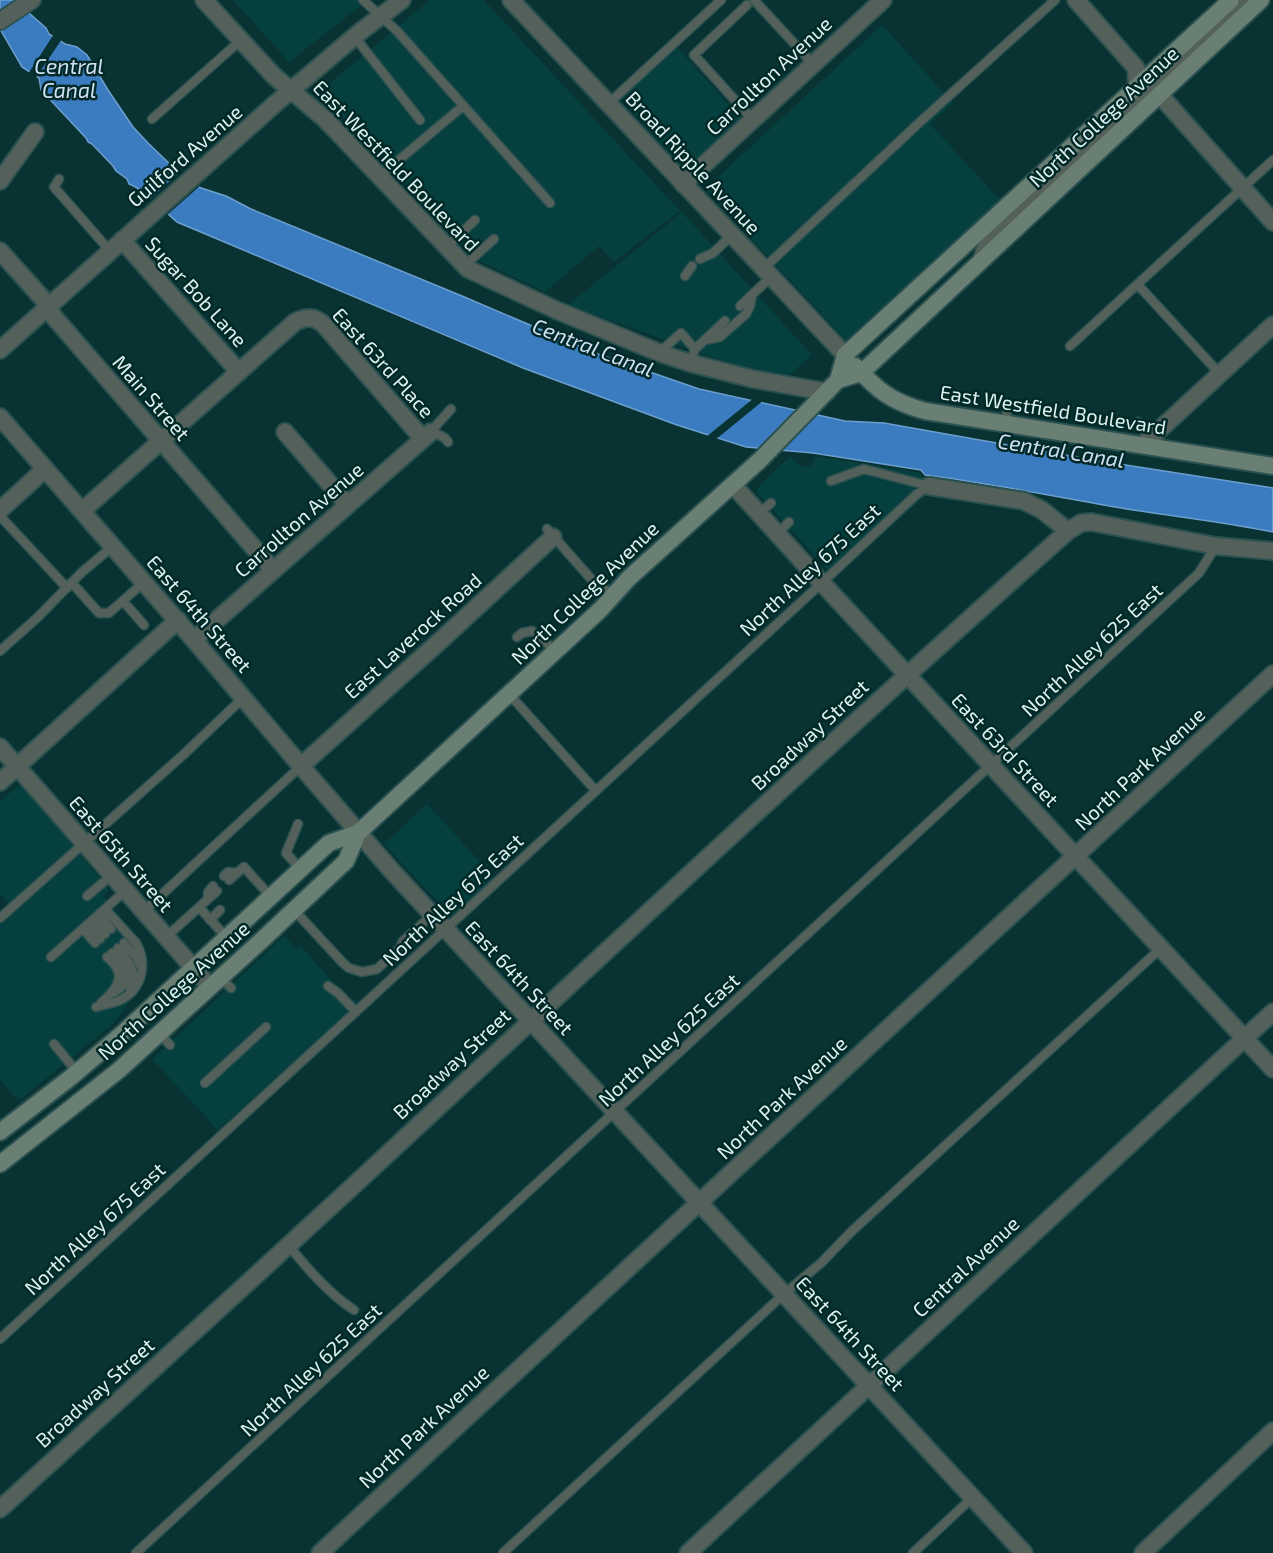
<svg xmlns="http://www.w3.org/2000/svg" width="1273" height="1553" font-family="'Exo 2',sans-serif">
<rect width="100%" height="100%" fill="#093332"/>
<path fill="#053f3e" d="M233 0H368L289 62Z
M430 0H484L680 211 614 262 599 246 545 292 477 260 323 96 325 87Z
M882 25 953 103 930 124 1002 202 849 344 705 189Z
M677 47 745 123 688 174 620 98Z
M682 212 812 355 786 378 742 368 568 305Z
M790 456 801 467 811 466 815 456 920 473 933 489 834 577 757 493 758 488Z
M23 785 109 890 103 896 136 937 146 954 147 966 142 984 114 1023 21 1099 16 1098 0 1080V923L14 910 0 894V802L16 787Z
M426 805H428L496 879 456 915H450L384 844Z
M284 936 296 948 300 945 345 996 353 1000 360 1001 218 1130 152 1059Z"/>
<path fill="#3b7cc0" stroke="#6c9fce" stroke-width="1.5" d="M0 0H14L46 28 49 34 65 44 77 47 87 55 108 90 133 127 148 143 176 170 201 188 226 196 251 209 462 296 598 354 699 389 845 421 884 423 1087 459 1273 488V532C1221 521 1168 516 1115 507 1052 496 989 483 925 475L921 470 813 453 746 447 677 425 523 368 177 222C163 210 145 190 129 184L127 179 116 171 113 166 92 144 88 142 86 138 41 90 39 78 22 67 0 29Z"/>
<path fill="#093332" d="M54 34 57 38 62 39 35 79 28 74Z
M182 170 201 185 166 216 148 201Z
M754 398 764 400 715 440 706 437Z"/>
<g fill="none" stroke-linecap="round" stroke-linejoin="round">
<defs>
<path id="service" d="M363 0 397 31 550 203
M754 0 813 64
M747 5 694 55 753 120
M354 36 420 120
M608 104 721 0
M152 119 241 40
M380 177 387 170 463 106
M59 179 54 187 110 251
M446 247 475 220
M700 259 713 253 732 235
M977 261 982 245 1246 0
M464 266 494 239
M763 269 920 122 1055 0
M685 276 692 266
M1138 285 1220 374
M740 306 771 277
M705 340 720 337 746 314 750 306 752 295
M1070 346 1273 160
M660 352 681 333 695 349
M690 363 695 349 725 321
M1138 422 1146 431 1145 439
M1005 424 1007 411
M448 442 445 438 431 431 451 409
M831 481 864 469 929 486
M759 514 771 503
M0 516 67 588
M547 529 592 580 614 595
M777 534 789 522
M72 583 99 613H109L144 582
M123 601 144 625
M517 637 522 633 532 631 541 637 555 652
M0 651 38 617 81 573 113 546
M509 694 596 791
M298 824 286 853 301 870
M224 876 228 872 237 873
M229 880 244 867 271 897
M87 896 112 875
M208 899V892L213 886
M199 907 227 938
M294 910 343 963 349 968 362 972 377 969 400 948 403 941 432 915
M144 911 301 766
M99 914 111 929
M0 918 183 755 243 698
M93 920 105 934
M210 920 220 910
M88 925 100 939
M83 929 95 943
M166 937 217 891
M124 943 136 957 140 965
M118 948C128 960 139 972 130 988
M112 953C124 967 135 979 115 992
M51 957 125 891
M221 978 231 988
M328 986 338 993 356 1012
M101 1003C110 995 124 982 117 969 115 964 110 960 107 957
M96 1007C105 1004 116 1003 124 998 143 986 147 962 136 943L105 909
M160 1034 170 1045
M54 1044 77 1072
M205 1083 266 1027
M288 1245C308 1269 328 1293 354 1310
M0 1339 812 592 917 494 929 486
M136 1553 1199 573 1216 546
M503 1553 784 1294 821 1263 852 1231 1161 948
M913 1553 973 1497"/>
<path id="minor" d="M204 0 274 76 325 119 468 269 556 310 660 353 690 363 753 379 827 392
M1076 0 1136 68 1137 86
M1159 94 1273 222
M0 181 35 132
M683 184 883 0
M122 240 239 372
M0 251 42 298 54 317 273 570
M0 350 201 170 276 103 360 32 402 0
M0 417 194 640 301 766 391 870 1024 1553
M285 432 348 505
M1143 445 1273 325
M733 485 822 583 1273 1069
M929 486 1024 501 1042 510 1068 531 1081 523 1091 522 1216 546 1273 551
M0 510 45 469
M82 511 295 322C307 316 315 316 325 326L423 439
M194 640 431 432
M0 747 210 987
M301 766 441 640 553 537
M0 782 178 620
M0 1509C122 1397 244 1287 365 1175 598 959 830 742 1068 531
M320 1553C636 1258 956 968 1273 674
M688 1553 1273 1012
M1143 1553 1273 1431"/>
<path id="tertiary" d="M511 0 845 355
M0 21 32 0"/>
<path id="secondary" d="M855 366C878 391 892 402 925 411L1273 466
M838 380 845 355 1231 0
M0 1132 70 1078 124 1032 329 843 358 833
M0 1164 119 1070 263 939 346 861 358 833 600 610 629 578 760 460 838 380 861 373 1261 0"/>
</defs>
<use href="#service" stroke="#2b5150" stroke-width="11"/>
<use href="#minor" stroke="#2b5150" stroke-width="20"/>
<use href="#tertiary" stroke="#2b5150" stroke-width="20"/>
<use href="#secondary" stroke="#2b5150" stroke-width="20"/>
<use href="#service" stroke="#54615b" stroke-width="8"/>
<use href="#minor" stroke="#54615b" stroke-width="16"/>
<use href="#tertiary" stroke="#54615b" stroke-width="16"/>
<use href="#secondary" stroke="#6a7f74" stroke-width="16"/>
</g>
<g text-anchor="middle" stroke-width="5" stroke-linejoin="round" paint-order="stroke">
<g font-size="20" fill="#ddf1f0" stroke="#002928">
<text transform="translate(769 76) rotate(-43)" y="7">Carrollton Avenue</text>
<text transform="translate(1104 117) rotate(-43)" y="7">North College Avenue</text>
<text transform="translate(185 156) rotate(-41)" y="7">Guilford Avenue</text>
<text transform="translate(693 163) rotate(47)" y="7">Broad Ripple Avenue</text>
<text transform="translate(396 166) rotate(46)" y="7">East Westfield Boulevard</text>
<text transform="translate(196 292) rotate(48)" y="7">Sugar Bob Lane</text>
<text transform="translate(383 363) rotate(48)" y="7">East 63rd Place</text>
<text transform="translate(151 398) rotate(49)" y="7">Main Street</text>
<text transform="translate(1053 410) rotate(9)" y="7">East Westfield Boulevard</text>
<text transform="translate(299 520) rotate(-41)" y="7">Carrollton Avenue</text>
<text transform="translate(810 570) rotate(-43)" y="7">North Alley 675 East</text>
<text transform="translate(585 593) rotate(-44)" y="7">North College Avenue</text>
<text transform="translate(199 614) rotate(49)" y="7">East 64th Street</text>
<text transform="translate(413 636) rotate(-42)" y="7">East Laverock Road</text>
<text transform="translate(1092 650) rotate(-43)" y="7">North Alley 625 East</text>
<text transform="translate(810 735) rotate(-43)" y="7">Broadway Street</text>
<text transform="translate(1005 750) rotate(47)" y="7">East 63rd Street</text>
<text transform="translate(1140 769) rotate(-43)" y="7">North Park Avenue</text>
<text transform="translate(121 854) rotate(49)" y="7">East 65th Street</text>
<text transform="translate(453 900) rotate(-43)" y="7">North Alley 675 East</text>
<text transform="translate(519 978) rotate(47)" y="7">East 64th Street</text>
<text transform="translate(174 991) rotate(-42)" y="7">North College Avenue</text>
<text transform="translate(669 1040) rotate(-43)" y="7">North Alley 625 East</text>
<text transform="translate(452 1064) rotate(-43)" y="7">Broadway Street</text>
<text transform="translate(782 1098) rotate(-43)" y="7">North Park Avenue</text>
<text transform="translate(95 1229) rotate(-43)" y="7">North Alley 675 East</text>
<text transform="translate(966 1267) rotate(-43)" y="7">Central Avenue</text>
<text transform="translate(850 1334) rotate(47)" y="7">East 64th Street</text>
<text transform="translate(311 1370) rotate(-43)" y="7">North Alley 625 East</text>
<text transform="translate(95 1393) rotate(-42)" y="7">Broadway Street</text>
<text transform="translate(424 1427) rotate(-43)" y="7">North Park Avenue</text>
</g>
<g font-size="21" font-style="italic" fill="#cfe0f2" stroke="#002928">
<text x="69" y="74">Central<tspan x="69" dy="24">Canal</tspan></text>
<text transform="translate(593 348) rotate(21)" y="7">Central Canal</text>
<text transform="translate(1061 451) rotate(9)" y="7">Central Canal</text>
</g>
</g>
</svg>
